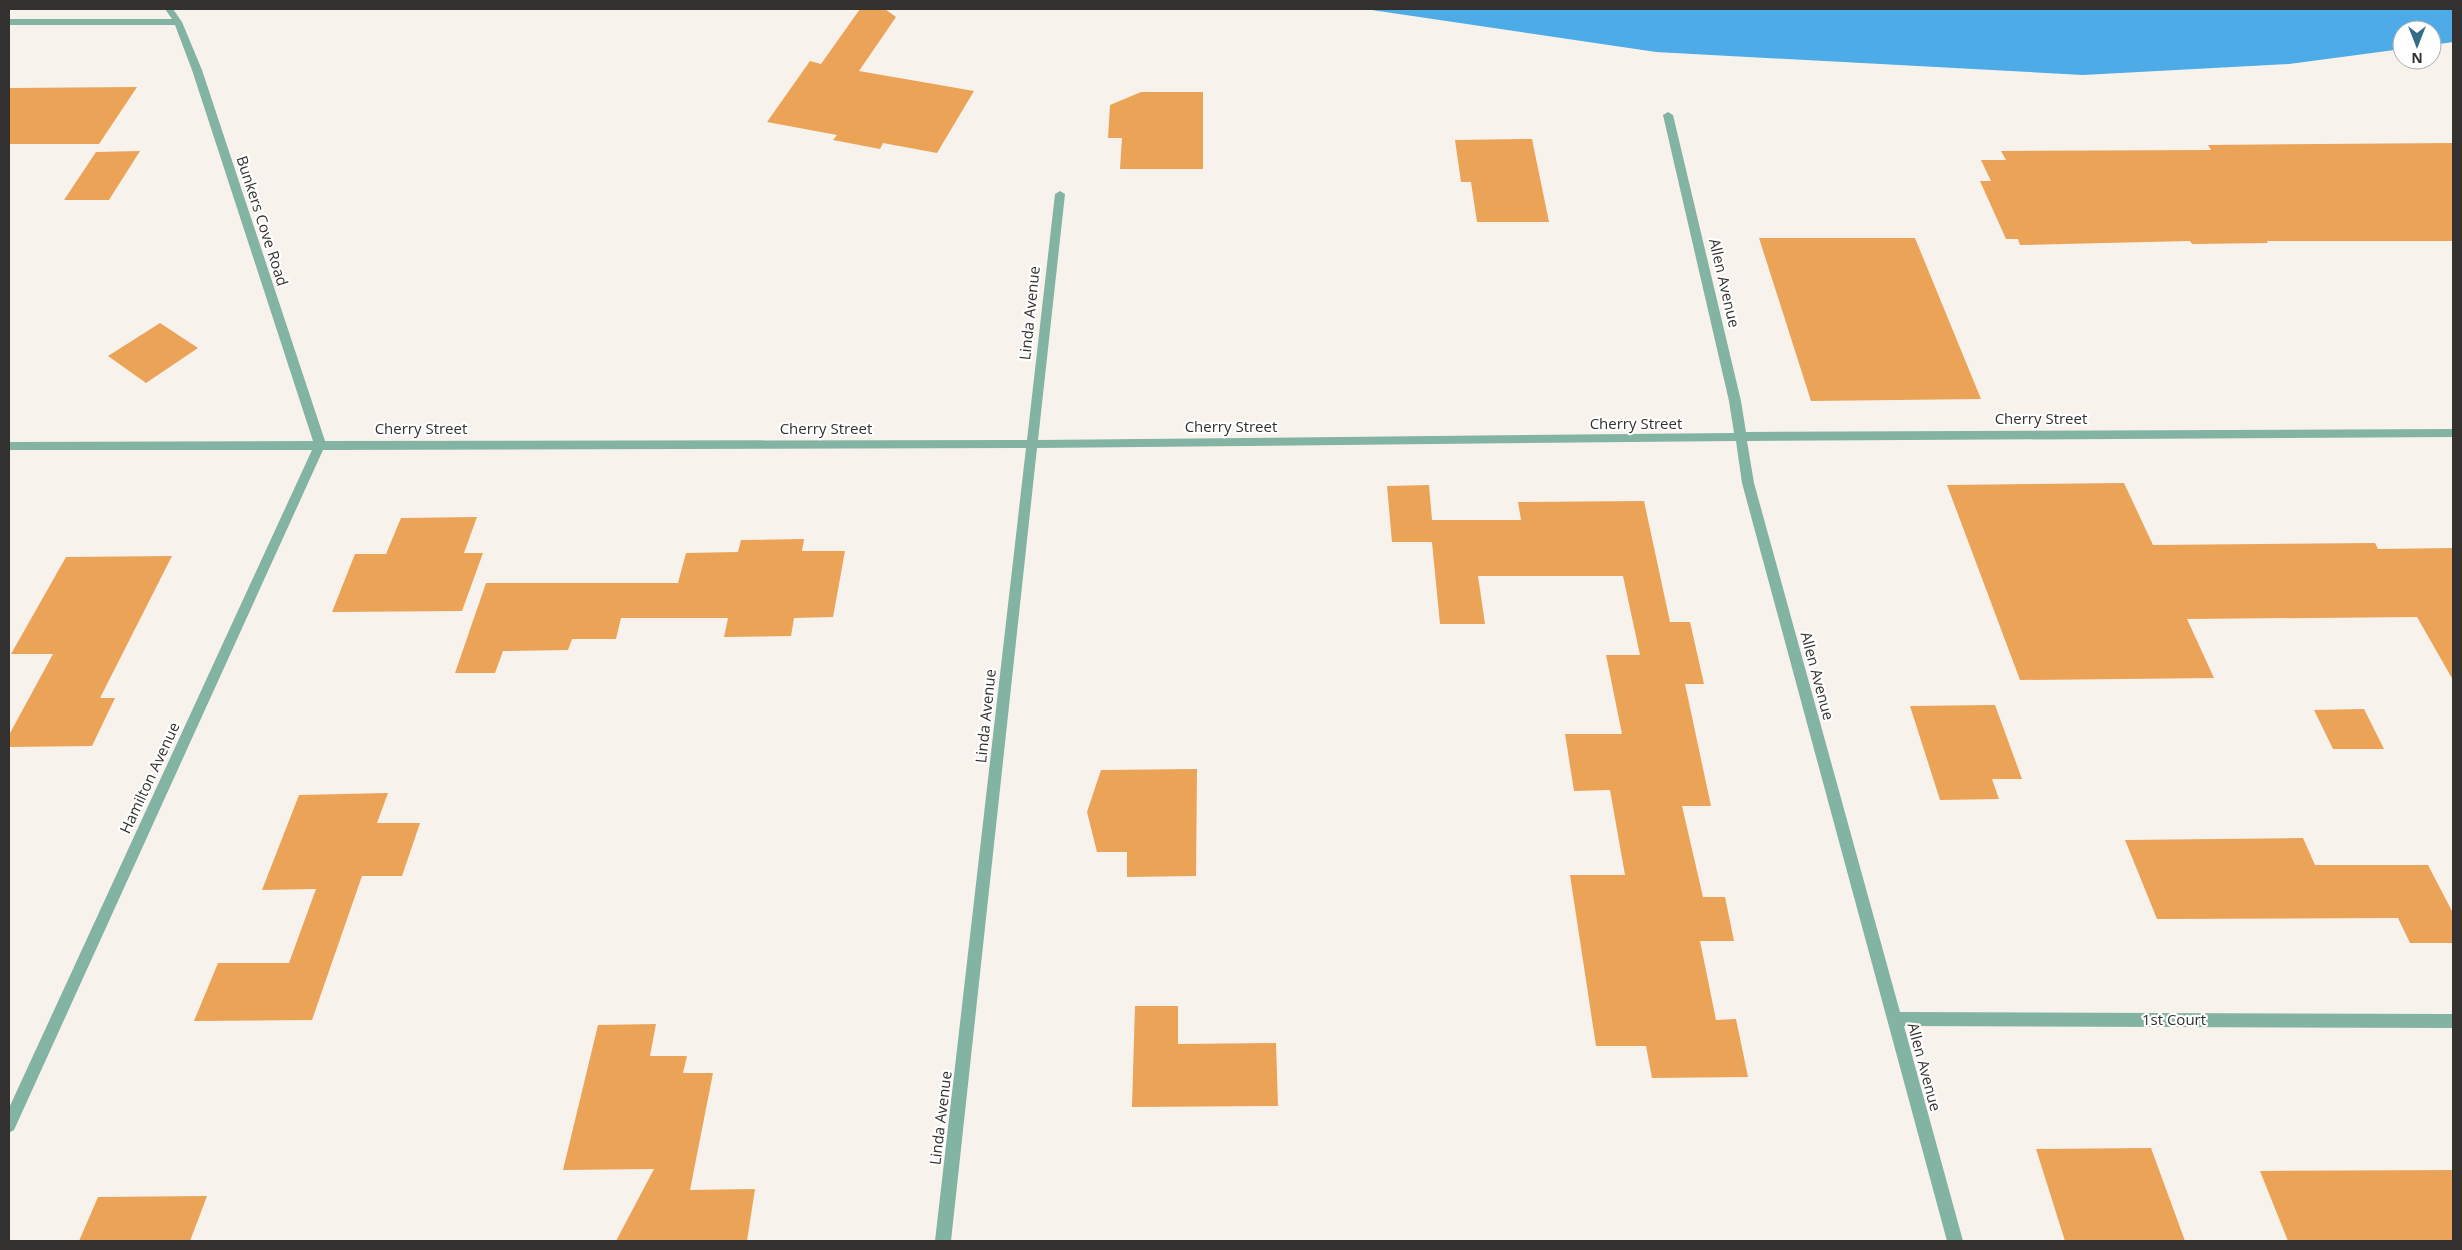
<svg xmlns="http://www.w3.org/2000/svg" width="2462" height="1250" font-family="'Open Sans',sans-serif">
<rect width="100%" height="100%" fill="#f8f2ed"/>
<path fill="#4dabe7" d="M1365 9H2453V42L2432 45V30H2402V49L2289 64 2083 75 1656 52Z"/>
<path fill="#eba358" d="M860 9H885L896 17 859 71 974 91 937 153 883 143 880 149 833 140 837 135 767 122 810 61 821 64Z
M137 87 99 144H9V88Z
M1141 92H1203V169H1120L1122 138H1108L1110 105Z
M1532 139 1549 222H1477L1471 182H1461L1455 140Z
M2453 143V241H2267L2268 243 2192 244 2190 241 2020 245 2018 239H2006L1980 181H1991L1981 160H2006L2001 151 2211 150 2208 145Z
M140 151 109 200H64L96 152Z
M1759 238H1915L1981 399 1811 401Z
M160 323 198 348 146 383 108 356Z
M2124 483 2153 545 2375 543 2378 549 2453 548V680L2417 617 2187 619 2214 678 2020 680 1947 485Z
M1429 485 1432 520H1521L1518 502 1644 501 1670 622H1690L1704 684H1685L1711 806H1682L1703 897H1725L1734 941H1700L1716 1020 1736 1019 1748 1077 1652 1078 1646 1046H1596L1570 875H1625L1610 790 1574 791 1565 734H1622L1606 655H1640L1623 576H1478L1485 624H1440L1432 542H1392L1387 486Z
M477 517 464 553H483L462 611 332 612 355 554H386L401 518Z
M804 539 802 551H845L833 617 794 618 791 636 724 637 728 618H621L616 639H572L568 650 503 651 495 673H455L486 583H678L686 553 738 552 741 540Z
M172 556 100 698H115L92 746 9 747V735L53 654H11L66 557Z
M1995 705 2022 779H1992L1999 799 1940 800 1910 706Z
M2364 709 2384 749H2333L2314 710Z
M1197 769 1196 876 1127 877V852H1097L1087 812 1101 770Z
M388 793 377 823H420L402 876H362L312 1020 194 1021 218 963H289L316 889 262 890 299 795Z
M2303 838 2315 865H2428L2453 913V943H2410L2398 918 2157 919 2125 840Z
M1135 1006H1178V1044L1276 1043 1278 1106 1132 1107Z
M656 1024 650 1056H687L683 1073H713L690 1190 755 1189 747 1241H616L654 1169 563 1170 598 1025Z
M2151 1148 2185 1241H2065L2036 1149Z
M2453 1170V1241H2288L2260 1171Z
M207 1196 190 1241H79L98 1197Z"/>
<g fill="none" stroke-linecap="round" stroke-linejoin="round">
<path fill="#82b3a3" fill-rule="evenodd" d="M165 9H173L182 22 202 70 325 441 1027 440 1055 194 1060 191 1065 194 1038 440 1734 433 1729 401 1663 115 1668 112 1673 115 1741 401 1746 432 2453 429V437L1747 441 1754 483 1900 1012 2453 1014V1028L1904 1026 1963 1241H1947L1742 483 1736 441 1037 448 951 1241H935L1026 448 323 450 14 1130 9 1133V1108L312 450H9V442L313 441 192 70 175 25H9V19H172Z"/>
</g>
<g text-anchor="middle" stroke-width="4.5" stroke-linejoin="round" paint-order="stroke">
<g font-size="15" fill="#33312f" stroke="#fff">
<text transform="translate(262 221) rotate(72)" y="5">Bunkers Cove Road</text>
<text transform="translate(1724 283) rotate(77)" y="5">Allen Avenue</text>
<text transform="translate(1030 313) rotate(-84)" y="5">Linda Avenue</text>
<text x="2041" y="424">Cherry Street</text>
<text x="1636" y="429">Cherry Street</text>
<text x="1231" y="432">Cherry Street</text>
<text x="421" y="434">Cherry Street</text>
<text x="826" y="434">Cherry Street</text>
<text transform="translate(1817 676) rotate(75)" y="5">Allen Avenue</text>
<text transform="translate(986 716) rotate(-84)" y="5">Linda Avenue</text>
<text transform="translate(150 778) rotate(-65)" y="5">Hamilton Avenue</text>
<text x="2174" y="1025">1st Court</text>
<text transform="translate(1924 1067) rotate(75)" y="5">Allen Avenue</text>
<text transform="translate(941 1118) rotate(-83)" y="5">Linda Avenue</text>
</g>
</g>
<rect width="2462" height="1250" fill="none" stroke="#33312f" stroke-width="20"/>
<g transform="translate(2417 45) rotate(180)"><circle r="24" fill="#ffffff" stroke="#adadac"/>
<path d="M0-4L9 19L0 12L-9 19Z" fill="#326e86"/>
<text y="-8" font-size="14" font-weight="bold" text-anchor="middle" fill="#33312f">N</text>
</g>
</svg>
